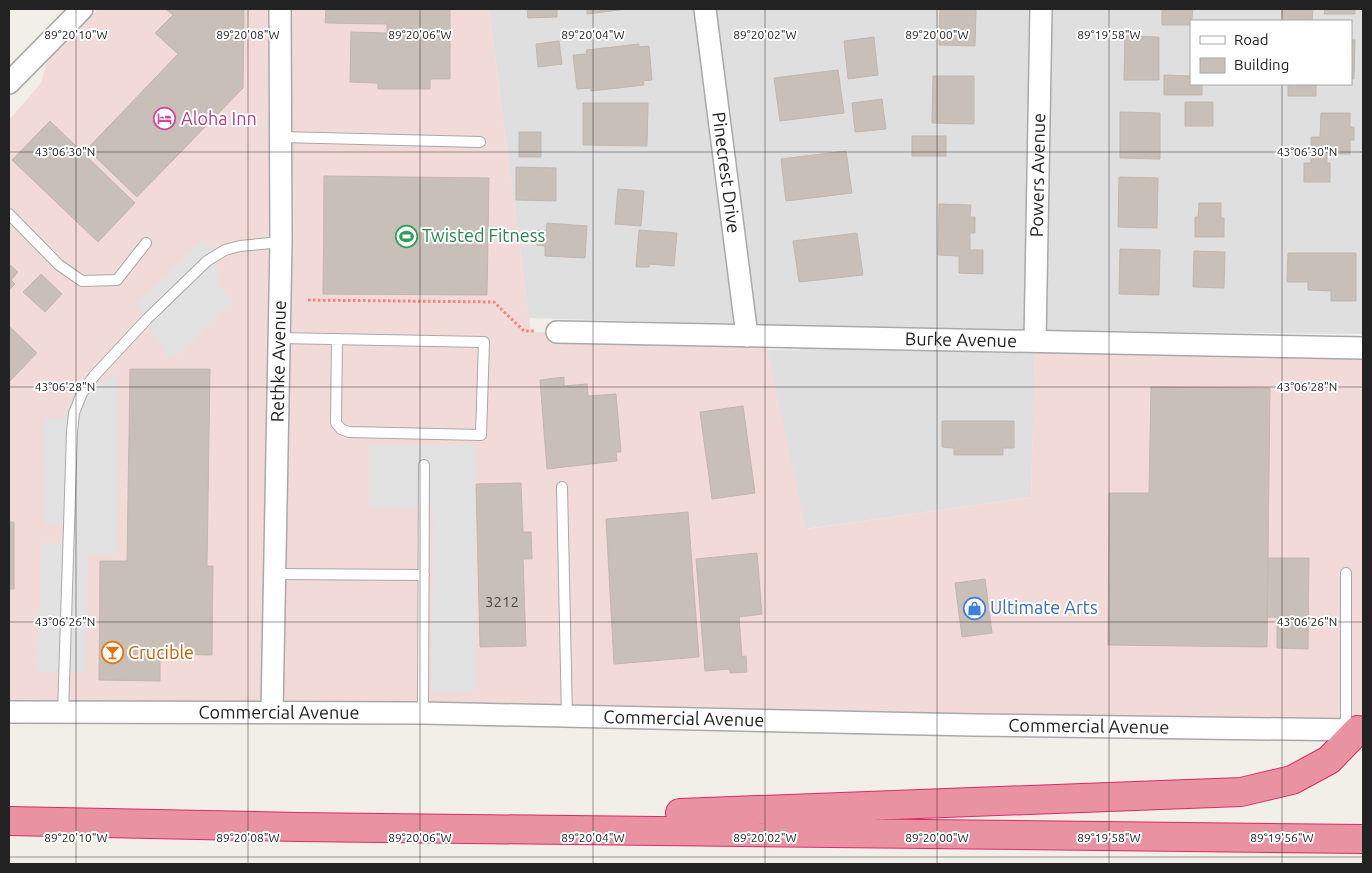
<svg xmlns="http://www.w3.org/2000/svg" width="1372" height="873" font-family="Ubuntu,sans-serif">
<rect width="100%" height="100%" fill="#f2efe9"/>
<path fill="#e0dfdf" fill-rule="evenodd" d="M489 9H1363V334L986 330V353H1035L1031 497 805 529 767 350H800L798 326 529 318ZM1191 21H1351V84H1191Z"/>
<path fill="#f2dad9" d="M98 9H489L531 332 764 336 806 529 1031 497 1035 341 1363 348V729L9 712V120L41 83 47 60Z"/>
<path fill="#e2e2e2" d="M203 239 216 253 219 285 233 300 183 352 168 358 145 317 136 304Z
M117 373V554H88L85 672 38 671 41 543 66 544 65 524 44 525 43 418H65L66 404Z
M369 445H476V692H432L433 508H369Z"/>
<path fill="#c7bfb8" stroke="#c4b6ab" d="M166 9H244L243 88 137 197 87 149 178 54 155 33 173 15Z
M326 9H450V79H430V89H378V83L350 82 351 32 387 33V24L325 23Z
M527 9H557V17L528 18Z
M587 9H627L587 14Z
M940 9H976L975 46 939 45Z
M1162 9H1193L1191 25H1162Z
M1282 9H1313L1312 21H1282Z
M1325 9H1355V14H1324Z
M1125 36 1159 37V80H1124Z
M874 37 878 75 848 79 844 41Z
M1351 40H1355L1354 79H1351Z
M559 41 562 64 538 67 536 44Z
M639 44V47L649 46 652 80 643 81 644 85 591 91 590 88 577 89 573 55 587 54 586 50Z
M838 70 844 113 780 121 774 78Z
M1164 75 1191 76V84H1202V95H1164Z
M933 76H974V124L932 123Z
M1288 84H1316V96H1288Z
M882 99 886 129 855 132 852 103Z
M1185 102H1213V126H1185Z
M583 103H648L647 146 583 145Z
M1120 112 1160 113V159L1120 158Z
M1321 113H1350V127H1354V140H1350V154H1327V163H1330V182H1304V163H1311V137H1320Z
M50 121 135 203 98 242 12 160Z
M519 132H541V157H519Z
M912 136H946V156H912Z
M846 151 852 193 786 201 781 159Z
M516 167 556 168V201L516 200Z
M324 176 489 178 487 295 323 294Z
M1119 177 1158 178 1157 228 1118 227Z
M618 189 644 191 641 226 615 224Z
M1199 203H1221V218H1224V237H1195V217H1198Z
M939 204 971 205 970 217H975V233H970V250H983V274L959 273V256L938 255Z
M547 223 587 226 585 258 545 256V246L537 245 538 230 546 231Z
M639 230 677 233 674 266 650 264 649 267H636Z
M857 233 863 275 799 282 793 241Z
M1120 249 1160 250 1159 295 1119 294Z
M1194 251 1225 252 1224 288 1193 287Z
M1288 253H1356V301H1331V291L1308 290V282H1287Z
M9 264 18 272 11 280 15 284 9 290Z
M41 274 62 294 45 312 23 292Z
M9 326 37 353 9 382Z
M130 369H210L207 566H213L212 655 160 654V681L99 680 100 561H127Z
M564 377V386L587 384 588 396 616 394 621 452H616L617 461 547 469 540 380Z
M1151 387 1270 388 1267 647 1108 645 1109 493H1149Z
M743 406 755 493 712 499 700 412Z
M942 421H1014V448H1003V455H954V448L942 447Z
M521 483 523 532H531L532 559H523L526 646 480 647 476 484Z
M688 512 699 657 614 664 606 519Z
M9 522H14V589H9Z
M757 553 762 614 739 617 742 657 746 656 747 672 730 673V669L705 671 696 559Z
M1268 558H1309L1308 649 1277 648V617H1267Z
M985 579 992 633 962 637 955 583Z"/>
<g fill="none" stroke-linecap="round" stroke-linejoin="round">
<defs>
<path id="lane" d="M281 137 480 142
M9 214 59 265 82 281 117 280 146 243
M279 338 484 342 481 435 349 432 341 429 336 423 337 339
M562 487 567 717
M1346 573V730
M275 574 424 575
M63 713 72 432 74 413 82 393 94 376 147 319 207 261 225 250 240 246 281 242
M423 713 424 465"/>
<g id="street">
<path id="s1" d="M705 9 747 336"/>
<path d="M9 83 82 9"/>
<path id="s2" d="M557 332 1363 348"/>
<path id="s3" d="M1035 341 1041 9"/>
<path id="s4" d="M9 712 423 713 974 725 1358 730"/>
<path id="s5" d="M272 712 281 242 280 9"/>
</g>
<path id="highway" d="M680 813 1241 792 1292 780 1329 760 1358 730
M9 821 298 827 1363 839"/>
</defs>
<use href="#lane" stroke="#a9a9a9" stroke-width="12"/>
<use href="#street" stroke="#a9a9a9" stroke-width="24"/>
<use href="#highway" stroke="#dc2a67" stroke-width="30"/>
<path stroke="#fa8072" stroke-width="3" stroke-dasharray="2.5 2.5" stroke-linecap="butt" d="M308 300 494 302 524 331H536"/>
<use href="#lane" stroke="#fff" stroke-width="10"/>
<use href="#street" stroke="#fff" stroke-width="21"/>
<use href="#highway" stroke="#e892a2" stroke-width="28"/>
</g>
<path fill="none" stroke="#222" stroke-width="1" stroke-opacity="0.45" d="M76 9V864M248 9V864M420 9V864M593 9V864M765 9V864M937 9V864M1109 9V864M1282 9V21M1282 84V864M9 152H1363M9 387H1363M9 622H1363M9 857H1363"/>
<defs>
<symbol id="hotel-ring" viewBox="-11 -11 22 22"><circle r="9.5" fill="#fff" stroke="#d1479c" stroke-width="1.5"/><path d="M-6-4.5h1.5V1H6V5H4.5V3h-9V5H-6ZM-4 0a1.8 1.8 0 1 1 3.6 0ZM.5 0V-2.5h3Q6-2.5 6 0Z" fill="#d1479c"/></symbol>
<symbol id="stadium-ring" viewBox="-11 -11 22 22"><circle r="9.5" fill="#fff" stroke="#2e9e5b" stroke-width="1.5"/><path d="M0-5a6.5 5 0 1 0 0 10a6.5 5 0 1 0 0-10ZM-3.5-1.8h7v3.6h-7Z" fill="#2e9e5b"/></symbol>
<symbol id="shop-ring" viewBox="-11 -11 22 22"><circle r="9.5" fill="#fff" stroke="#3f7fe0" stroke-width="1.5"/><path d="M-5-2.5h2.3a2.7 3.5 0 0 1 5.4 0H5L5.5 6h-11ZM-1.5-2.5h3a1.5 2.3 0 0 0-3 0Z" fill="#3f7fe0"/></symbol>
<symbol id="bar-ring" viewBox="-11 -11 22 22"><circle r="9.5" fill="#fff" stroke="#e8710a" stroke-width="1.5"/><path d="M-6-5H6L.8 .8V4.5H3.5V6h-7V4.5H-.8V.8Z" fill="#e8710a"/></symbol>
</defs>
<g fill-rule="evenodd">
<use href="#hotel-ring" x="152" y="106" width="25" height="25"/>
<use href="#stadium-ring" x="394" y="224" width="25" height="25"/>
<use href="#shop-ring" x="962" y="596" width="25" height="25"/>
<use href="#bar-ring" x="100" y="640" width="25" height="25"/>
</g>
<g text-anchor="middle" stroke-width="4" stroke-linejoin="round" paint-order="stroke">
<g font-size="15" fill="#4b4948">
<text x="502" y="607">3212</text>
</g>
<g font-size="18" fill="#b23c85" stroke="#fff" text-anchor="start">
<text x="181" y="125">Aloha Inn</text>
</g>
<g font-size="18" fill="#222" stroke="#fff">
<text dy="6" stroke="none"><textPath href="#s1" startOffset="165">Pinecrest Drive</textPath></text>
<text dy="6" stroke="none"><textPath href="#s3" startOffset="166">Powers Avenue</textPath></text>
<text dy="6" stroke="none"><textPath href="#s2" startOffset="404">Burke Avenue</textPath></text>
<text dy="6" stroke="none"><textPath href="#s5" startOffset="351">Rethke Avenue</textPath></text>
<text dy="6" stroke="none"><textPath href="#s4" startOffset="270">Commercial Avenue</textPath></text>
<text dy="6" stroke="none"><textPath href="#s4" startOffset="675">Commercial Avenue</textPath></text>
<text dy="6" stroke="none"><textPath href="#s4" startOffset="1080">Commercial Avenue</textPath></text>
</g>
<g font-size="18" fill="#27864d" stroke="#fff" text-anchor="start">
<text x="422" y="242">Twisted Fitness</text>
</g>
<g font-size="18" fill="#366cbe" stroke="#fff" text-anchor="start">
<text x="990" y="614">Ultimate Arts</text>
</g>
<g font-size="18" fill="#c56008" stroke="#fff" text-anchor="start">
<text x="128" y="659">Crucible</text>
</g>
</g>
<g font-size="12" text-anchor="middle" fill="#222" stroke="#fff" stroke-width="4" stroke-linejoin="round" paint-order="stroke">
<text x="76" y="39">89°20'10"W</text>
<text x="248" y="39">89°20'08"W</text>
<text x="420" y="39">89°20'06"W</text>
<text x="593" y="39">89°20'04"W</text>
<text x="765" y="39">89°20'02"W</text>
<text x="937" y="39">89°20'00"W</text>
<text x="1109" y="39">89°19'58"W</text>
<text x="65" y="156">43°06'30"N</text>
<text x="1307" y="156">43°06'30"N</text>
<text x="65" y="391">43°06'28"N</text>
<text x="1307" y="391">43°06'28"N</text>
<text x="65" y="626">43°06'26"N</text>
<text x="1307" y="626">43°06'26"N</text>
<text x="76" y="842">89°20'10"W</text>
<text x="248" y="842">89°20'08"W</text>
<text x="420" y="842">89°20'06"W</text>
<text x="593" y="842">89°20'04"W</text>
<text x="765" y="842">89°20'02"W</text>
<text x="937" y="842">89°20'00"W</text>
<text x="1109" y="842">89°19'58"W</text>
<text x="1282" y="842">89°19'56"W</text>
</g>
<rect width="1372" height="873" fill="none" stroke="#222222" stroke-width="20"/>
<rect x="1190" y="20" width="162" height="65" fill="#ffffff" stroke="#a7a7a7"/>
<rect x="1200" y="36" width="25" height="8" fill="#ffffff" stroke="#a7a7a7"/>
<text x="1234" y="45" font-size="15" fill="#222222">Road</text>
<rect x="1200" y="58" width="25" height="15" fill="#c7bfb8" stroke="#a7a7a7"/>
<text x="1234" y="70" font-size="15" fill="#222222">Building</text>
</svg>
